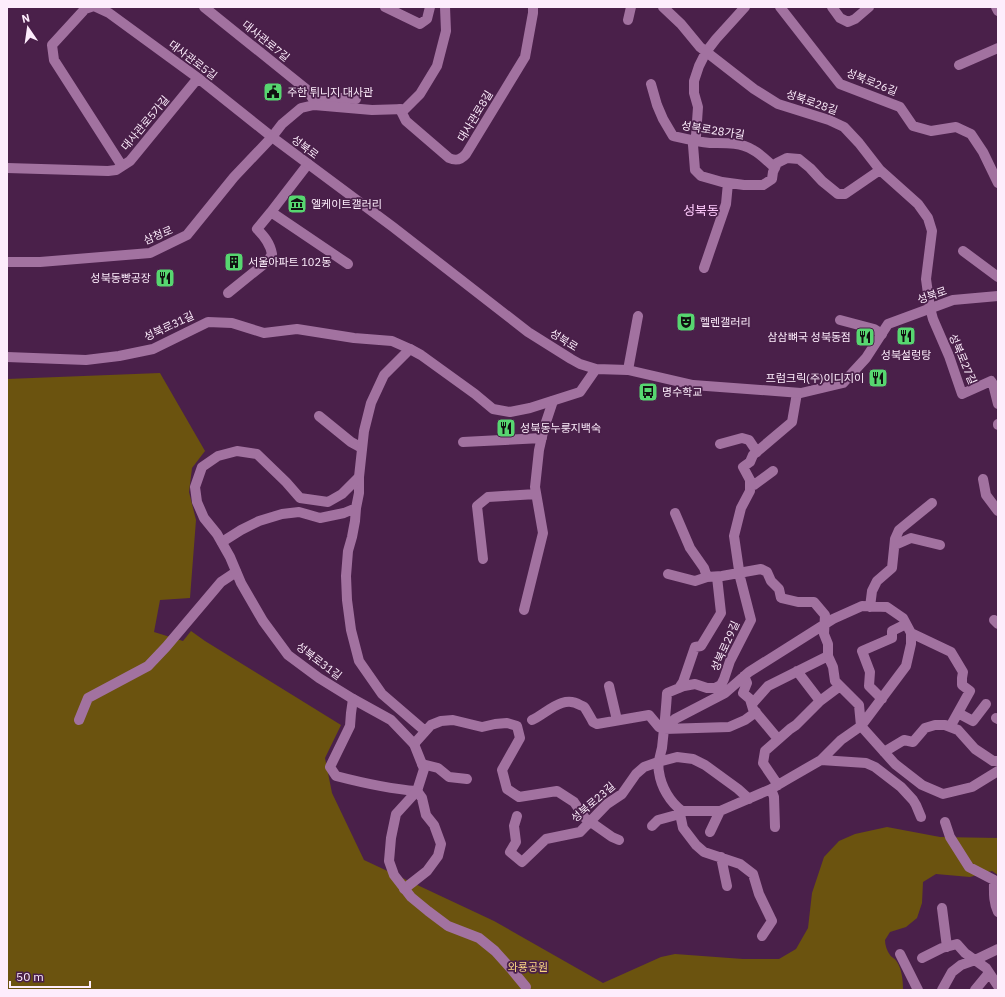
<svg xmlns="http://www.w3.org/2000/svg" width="1005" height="997" font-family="'IBM Plex Sans','Noto Sans KR',sans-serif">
<rect width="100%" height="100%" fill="#4a204a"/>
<path fill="#6b530f" d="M160 373 205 451 192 468 189 492 196 520 190 598 160 600 154 632 183 641 191 631 205 641 341 725 325 758 332 793 364 860 494 921 603 983 661 957 675 954 743 959H779L796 949 808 928 812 893 824 857 839 841 855 834 887 827 940 837 998 838V875L992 871 970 877 936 874 923 882 922 903 917 918 906 927 890 932 885 940C885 945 887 951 890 955 892 958 895 958 897 962 902 970 903 980 903 990H7V379Z"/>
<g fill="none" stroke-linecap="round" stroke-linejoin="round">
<path stroke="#a272a0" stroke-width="10" d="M91 7 85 9 52 45 54 60 122 166
M96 7 109 13 198 78 272 137
M204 7 306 89 315 102 314 105
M385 7 420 24 427 19 430 7
M663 7 681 24 700 47 754 89 778 104 829 120 844 127 859 143 880 170 918 204 928 218 932 231 926 279 930 308 933 319 949 356 962 394 991 381 993 384 998 404
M745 7 716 39 706 52 699 66 694 81V93L698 107 696 136 693 145 695 170 701 176 722 182 744 185H763L772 179 773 172 777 163 787 158 799 159 810 168 822 181 838 194H845L880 170
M780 7 840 84 900 107 913 126 931 131 956 127 971 134 983 152 998 183
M832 7 840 18 848 22 855 19 869 7
M996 7 998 11
M628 20 631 7
M959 65 998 48
M651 84 657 105 663 119 673 136C686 139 698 142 710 143 725 143 740 142 753 150 761 154 768 162 775 168
M311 96 356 99
M400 109 406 121 449 158C456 161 461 160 466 154L525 57 533 13V7
M308 164 271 212 348 264
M7 168 108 171 116 170 130 161 198 78
M963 251 998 277
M704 268 726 204 728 183
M228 293 264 264 269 259 272 254C270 243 264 236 257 229L271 212
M840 320 874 329 882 334
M7 357 86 360 119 356 153 349 208 322 232 323 264 333 297 329 354 338 392 341 410 349
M628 370 638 316
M319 416 351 442 362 448
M998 424V425
M463 442 542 438
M720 444 742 438 749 440 757 452
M359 477V493L356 508 355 521 352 537 348 551 346 576 347 600 351 630 359 661 382 694 425 731
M983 479 986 495 998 511
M750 486 754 485 773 471
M675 513 690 548 704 568 707 577
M222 542 241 530 259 521 282 514 299 512 320 518 344 513 356 508
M895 545 911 538 940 545
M483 559 477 506 488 497 536 494
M668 574 695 581 707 577 722 576 761 569 767 572 771 581 779 589 781 598 798 602H814L825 615 824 634 828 644V656L833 667 835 681 859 705 861 726 895 764 922 785 943 794 972 787 998 771
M870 607 872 591 877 581 892 568 895 539 899 530 932 503
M524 610 543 533 535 487 539 450 544 428 553 401
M994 620 998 624
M911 633 951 652 963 672 962 678V685L970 691 950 727
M797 671 820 701
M744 676 747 683 743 693 750 699 753 709 778 739
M609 686 617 720
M679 688 683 682 695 647 701 646 721 613 717 577
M353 699 351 713 350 726 330 767 336 776C363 783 389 789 417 791L422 798 426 815 434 825 441 844 438 856 427 871 404 889
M882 699 869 686 870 672 862 651 892 638V631L906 624
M752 704 768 686 828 656
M958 713 973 721 986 704
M996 718 998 719
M79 720 88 698 148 666 166 647 221 582 236 572
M532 720C547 713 563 694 580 705 583 706 584 706 585 708 588 713 591 718 593 722L597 724 649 715 659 727 664 729
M664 729 675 719 725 693 749 672 833 619 862 606 887 607 903 618 911 633V644L906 666 861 726 841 740 821 760 788 779 771 789 720 811H682C670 802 661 787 659 772 657 764 660 756 662 748 664 729 666 711 667 693L684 686 695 684 707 688H715L721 685 724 679 730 661 751 620 740 577 734 536 741 508 750 491V480L743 467 750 462 753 455 792 422 797 393
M664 729 729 727 745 720 756 712
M414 744 431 725 441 721 453 720 482 727 495 724 507 723 517 726 520 738 502 770 507 789 519 797 557 791 574 802 585 818 612 837 619 840
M884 752 904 740 913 742 925 728 935 725H945L958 730 975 749 993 761H998
M821 760 866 763 875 767 901 787 913 800 916 805 921 817
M422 764 438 768 449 777 467 779
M778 785 763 763 765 751 790 729 796 725 820 701 840 686
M771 789 774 797 775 827
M680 814 683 828 696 845 704 852 740 864 753 874 759 894 772 921 762 936
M517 816 514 826 516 842 510 852 522 862 546 839 580 832 607 804 622 794 636 774 644 767 658 762 677 757 693 759 705 765 738 789 749 799
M945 822 950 837 969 867 994 880C994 892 993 901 998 912
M652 826 658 820 680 814 682 811
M710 832 720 811
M721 857 727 886
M942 908 947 947
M900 954 918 990
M922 958 942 948 957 944 965 953 986 968 998 986
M942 990 952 972 961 965 975 960 998 949
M975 990 989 973"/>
<path stroke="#a272a0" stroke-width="10" d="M272 137 393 227 528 332 571 359 580 364 596 369 628 370 693 385 801 393 843 383 866 358 888 324 953 300 998 296
M7 262H40L150 253 187 235 234 177 272 137 282 124 301 108 314 105 372 110 405 109 420 94 437 66 446 31 445 7
M526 987 512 970 495 951 479 938 448 926 428 911 411 897 394 875 389 861 391 838 396 814 417 791 424 769 414 744 391 720 353 699 319 678 288 655 263 621 241 583 230 557 217 534 204 518 197 502 195 487 202 467 218 456 237 451 257 454 286 482 300 498 328 502 342 494 359 477 364 431 371 403 384 375 410 349 421 355 475 394 493 409 510 412 530 408 580 392 596 369"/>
</g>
<defs>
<symbol id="civic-square" viewBox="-11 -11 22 22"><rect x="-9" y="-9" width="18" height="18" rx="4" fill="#57d670" stroke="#4a204a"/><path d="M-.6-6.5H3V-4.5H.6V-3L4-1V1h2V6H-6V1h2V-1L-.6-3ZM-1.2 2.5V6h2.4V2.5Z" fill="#111"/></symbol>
<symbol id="museum-square" viewBox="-11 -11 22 22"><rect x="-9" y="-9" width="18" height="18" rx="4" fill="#57d670" stroke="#4a204a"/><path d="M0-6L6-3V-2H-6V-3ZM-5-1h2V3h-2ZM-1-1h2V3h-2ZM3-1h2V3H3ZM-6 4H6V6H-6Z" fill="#111"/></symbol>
<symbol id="building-square" viewBox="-11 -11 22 22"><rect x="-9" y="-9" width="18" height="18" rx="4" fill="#57d670" stroke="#4a204a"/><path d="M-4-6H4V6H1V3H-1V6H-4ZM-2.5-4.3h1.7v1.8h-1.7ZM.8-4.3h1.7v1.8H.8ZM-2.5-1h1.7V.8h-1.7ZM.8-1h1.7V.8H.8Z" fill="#111"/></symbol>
<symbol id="restaurant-square" viewBox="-11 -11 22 22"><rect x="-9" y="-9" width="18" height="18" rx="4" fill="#57d670" stroke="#4a204a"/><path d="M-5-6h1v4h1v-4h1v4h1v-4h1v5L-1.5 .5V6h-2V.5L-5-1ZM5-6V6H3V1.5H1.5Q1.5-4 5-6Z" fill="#111"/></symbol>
<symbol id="theatre-square" viewBox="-11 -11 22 22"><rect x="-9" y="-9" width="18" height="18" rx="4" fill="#57d670" stroke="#4a204a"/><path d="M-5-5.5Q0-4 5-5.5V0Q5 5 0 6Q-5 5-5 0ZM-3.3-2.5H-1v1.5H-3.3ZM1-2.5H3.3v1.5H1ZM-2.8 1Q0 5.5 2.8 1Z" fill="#111"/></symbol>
<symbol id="bus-square" viewBox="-11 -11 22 22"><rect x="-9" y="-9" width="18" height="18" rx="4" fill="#57d670" stroke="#4a204a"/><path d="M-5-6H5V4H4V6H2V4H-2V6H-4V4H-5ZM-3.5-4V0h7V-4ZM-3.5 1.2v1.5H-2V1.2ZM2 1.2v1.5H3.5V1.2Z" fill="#111"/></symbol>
</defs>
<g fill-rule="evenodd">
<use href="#civic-square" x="262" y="81" width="22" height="22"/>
<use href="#museum-square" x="286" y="193" width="22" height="22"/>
<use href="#building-square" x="223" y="251" width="22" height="22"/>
<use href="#restaurant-square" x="154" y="267" width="22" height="22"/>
<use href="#theatre-square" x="675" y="311" width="22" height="22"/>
<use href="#restaurant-square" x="895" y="325" width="22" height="22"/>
<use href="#restaurant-square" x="854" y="326" width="22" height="22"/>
<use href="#restaurant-square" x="867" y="367" width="22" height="22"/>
<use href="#bus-square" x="637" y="381" width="22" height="22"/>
<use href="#restaurant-square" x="495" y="417" width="22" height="22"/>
</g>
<g text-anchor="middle" stroke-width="3.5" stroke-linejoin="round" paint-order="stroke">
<g font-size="11" fill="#fdedfc" stroke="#4a204a">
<text transform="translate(266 41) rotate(39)" y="4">대사관로7길</text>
<text transform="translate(193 60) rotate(37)" y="4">대사관로5길</text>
<text transform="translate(872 82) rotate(22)" y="4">성북로26길</text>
<text transform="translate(812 102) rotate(19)" y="4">성북로28길</text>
<text transform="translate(475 116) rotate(-59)" y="4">대사관로8길</text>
<text transform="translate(145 123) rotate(-50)" y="4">대사관로5가길</text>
<text transform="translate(713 130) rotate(9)" y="4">성북로28가길</text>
<text transform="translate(305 147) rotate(37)" y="4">성북로</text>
<text transform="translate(158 235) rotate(-22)" y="4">삼청로</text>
<text transform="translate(932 295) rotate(-19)" y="4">성북로</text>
<text transform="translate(169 326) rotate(-25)" y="4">성북로31길</text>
<text transform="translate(564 340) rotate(32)" y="4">성북로</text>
<text transform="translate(963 359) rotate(67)" y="4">성북로27길</text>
<text transform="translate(725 646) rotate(-66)" y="4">성북로29길</text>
<text transform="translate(319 661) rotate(37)" y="4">성북로31길</text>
<text transform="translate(593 802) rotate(-41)" y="4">성북로23길</text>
</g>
<g font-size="11" fill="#fdedfc" stroke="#4a204a" text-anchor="start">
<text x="287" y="96">주한 튀니지 대사관</text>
<text x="311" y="208">엘케이트갤러리</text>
<text x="248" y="266">서울아파트 102동</text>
<text x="151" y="282" text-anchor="end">성북동빵공장</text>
<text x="700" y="326">헬렌갤러리</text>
<text x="851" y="341" text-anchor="end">삼삼뼈국 성북동점</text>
<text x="906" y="359" text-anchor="middle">성북설렁탕</text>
<text x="864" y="382" text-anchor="end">프럼크릭(주)이디지이</text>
<text x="662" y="396">명수학교</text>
<text x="520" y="432">성북동누룽지백숙</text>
</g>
<g font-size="11" fill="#fbd782" stroke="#4a204a">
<text x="528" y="971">와룡공원</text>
</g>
<g font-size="13" fill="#fdc9fb" stroke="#4a204a">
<text x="701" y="215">성북동</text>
</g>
</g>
<rect width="1005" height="997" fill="none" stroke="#fdedfc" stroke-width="16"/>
<g transform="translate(28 28) rotate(347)" stroke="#4a204a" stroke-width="3" paint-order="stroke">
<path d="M0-3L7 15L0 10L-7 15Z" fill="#fdedfc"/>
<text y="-6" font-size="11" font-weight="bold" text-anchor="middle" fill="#fdedfc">N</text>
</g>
<path d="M10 981v6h80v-6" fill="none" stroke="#fdedfc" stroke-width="2"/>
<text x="16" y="981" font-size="12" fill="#fdedfc" stroke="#4a204a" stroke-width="3" paint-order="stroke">50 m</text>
</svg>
